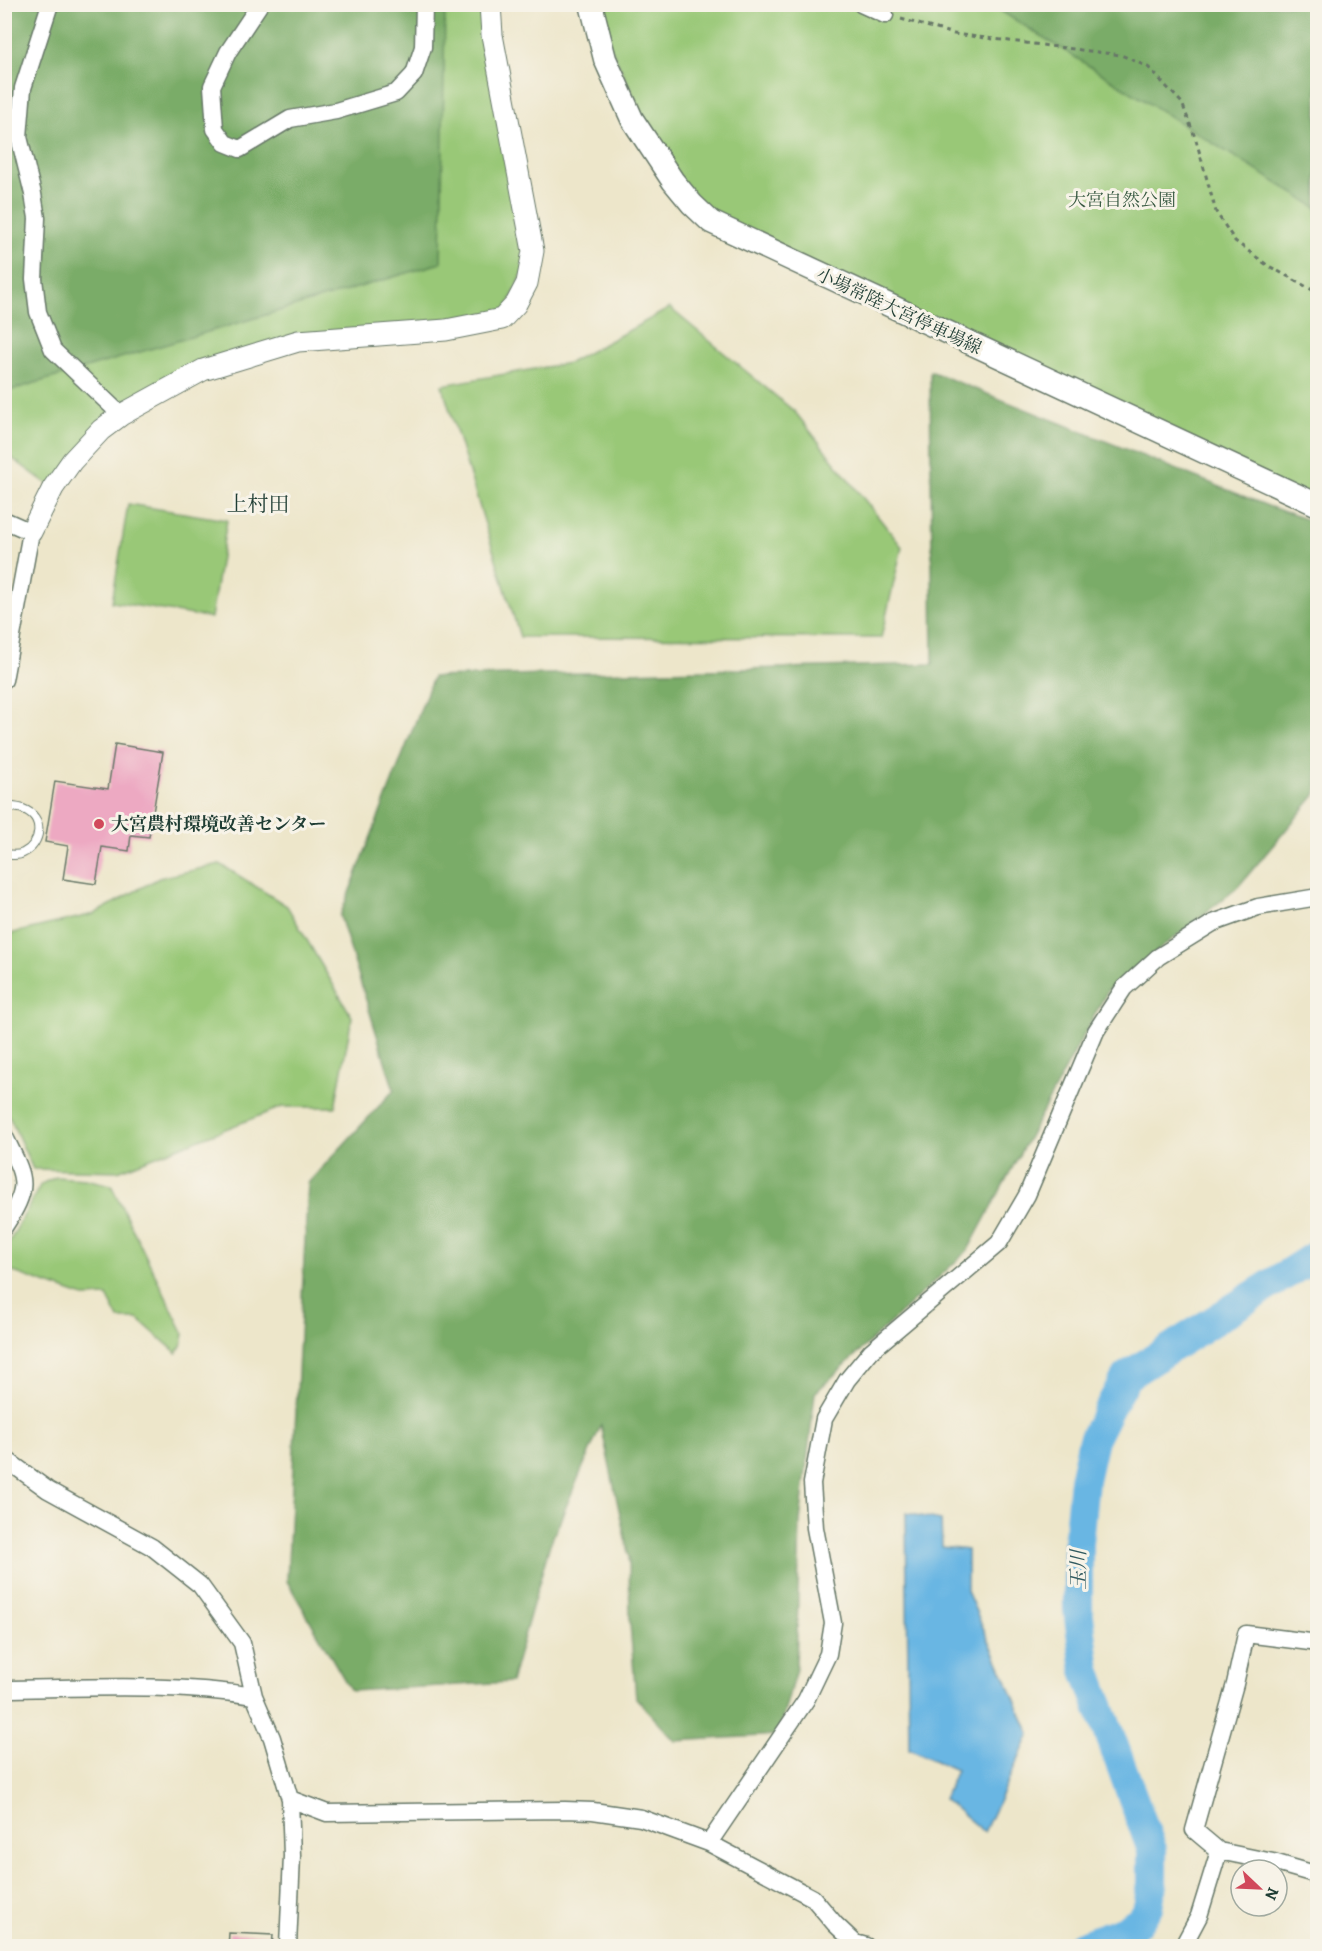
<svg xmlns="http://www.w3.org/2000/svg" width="1322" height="1951" font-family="Alegreya,'Noto Serif JP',serif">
<rect width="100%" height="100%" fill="#f7f3e8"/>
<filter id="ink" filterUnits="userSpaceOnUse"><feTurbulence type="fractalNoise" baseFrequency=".0167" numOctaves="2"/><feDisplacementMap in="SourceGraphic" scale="12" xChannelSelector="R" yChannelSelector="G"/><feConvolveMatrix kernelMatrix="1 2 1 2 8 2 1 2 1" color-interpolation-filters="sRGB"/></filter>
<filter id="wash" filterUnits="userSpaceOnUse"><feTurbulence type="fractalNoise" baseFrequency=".008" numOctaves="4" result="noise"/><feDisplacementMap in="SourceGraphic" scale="24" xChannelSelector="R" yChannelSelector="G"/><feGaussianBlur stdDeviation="1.35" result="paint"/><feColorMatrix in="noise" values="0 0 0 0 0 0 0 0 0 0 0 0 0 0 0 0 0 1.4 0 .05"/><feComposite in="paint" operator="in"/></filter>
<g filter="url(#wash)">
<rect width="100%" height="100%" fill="#ede6ca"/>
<path fill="#99c877" stroke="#5c8256" stroke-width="1.5" d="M5 5H490L533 251 502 319 298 341 121 415 53 488 5 453Z
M591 5H1317V505L735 234 673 181Z
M670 308 795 412 902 547 881 638 520 637 442 385 569 363Z
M128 504 227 520 211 618 112 602Z
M220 864 287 906 352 1017 335 1107H282L118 1171 33 1169 5 1107V935L94 914 159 878Z
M56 1177 85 1179 111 1185 184 1334 182 1344 177 1353 138 1319H119L107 1296 84 1297 5 1269V1250L41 1184Z"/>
<path fill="#7aac68" stroke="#4c744e" stroke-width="1.5" d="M5 5H445L441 263 5 392Z
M991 5H1317V208Z
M930 371 1268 506 1317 523V793L1237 888 1108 990 968 1250 815 1393 800 1521 796 1669 778 1735 675 1741 636 1698 630 1624 629 1557 601 1425 550 1544 511 1682 351 1691 287 1581 308 1183 394 1090 340 916 433 677 933 664Z"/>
<path fill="#69b6e3" stroke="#447a8c" stroke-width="1.5" d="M906 1513 941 1520 942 1547 967 1550V1591L1030 1734 984 1832 944 1799 956 1770 909 1749Z"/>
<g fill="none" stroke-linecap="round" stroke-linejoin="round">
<path stroke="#69b6e3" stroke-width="30" d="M1081 1946 1124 1930 1140 1920 1148 1907 1152 1884V1850L1086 1670 1078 1609V1543L1084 1480 1093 1440 1109 1408 1127 1376 1318 1254"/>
</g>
<g id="blocks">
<path fill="#eda9c2" d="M115 744 163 752 149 837 131 835 129 851 102 847 96 884 63 879 68 846 45 842 55 781 108 789Z
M229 1933 273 1935 272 1947H228Z"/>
</g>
</g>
<g filter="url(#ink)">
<use href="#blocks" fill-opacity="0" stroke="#677868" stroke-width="1.5"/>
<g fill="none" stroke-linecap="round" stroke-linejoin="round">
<defs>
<path id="service" d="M4 806C11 807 18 807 23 809 45 817 42 844 23 853 18 856 11 855 4 854"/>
<path id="minor" d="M50 4 23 88 19 137 33 194 37 218 34 279 38 312 53 350 121 415
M260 4 228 52 212 86 215 129 225 143 240 149 290 119 336 111 396 93 414 74 423 47 424 4
M861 4 885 15
M4 520 31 532 4 680
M4 1135C25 1179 32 1184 4 1227
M4 1458 48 1490 152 1547 200 1585 242 1643 254 1696 272 1738 290 1799 292 1856 288 1946
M1318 1643 1246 1634 1235 1684 1194 1830 1219 1851 1273 1862 1318 1875
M4 1689C87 1688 172 1683 254 1696
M290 1799 327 1813 565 1810 593 1811 641 1818 709 1843 813 1898 835 1924 855 1943 866 1946
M709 1843 806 1700 828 1654 833 1623 815 1528 812 1483 824 1419 847 1380 871 1351 999 1243 1027 1195 1096 1031 1124 988 1158 957 1213 923 1258 907 1318 897
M1183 1946 1199 1916 1219 1851"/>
<path id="tertiary" d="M31 532 53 488 72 461 101 430 121 415 203 370 298 341 446 330 502 319 516 304 527 283 533 251 492 35 490 4"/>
<path id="secondary" d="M591 4 605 59 632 119 673 181 692 204 711 222 1318 505"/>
</defs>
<use href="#service" stroke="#677868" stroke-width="10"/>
<use href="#minor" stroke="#677868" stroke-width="19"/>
<use href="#tertiary" stroke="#677868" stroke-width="23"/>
<use href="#secondary" stroke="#677868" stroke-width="25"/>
<path stroke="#677868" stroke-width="3" stroke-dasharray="4.5 4.5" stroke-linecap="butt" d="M901 19 954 34 1121 55 1148 67 1182 103 1196 140 1216 212 1235 241 1267 265 1318 293"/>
<use href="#service" stroke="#fff" stroke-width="8"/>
<use href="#minor" stroke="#fff" stroke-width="16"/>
<use href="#tertiary" stroke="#fff" stroke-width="21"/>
<use href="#secondary" stroke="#fff" stroke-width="22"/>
</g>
</g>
<circle fill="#d1495b" stroke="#f7f3e8" stroke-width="2" cx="99" cy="824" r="6"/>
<g text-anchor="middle" stroke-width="6" stroke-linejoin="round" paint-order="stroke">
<g font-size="18" fill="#375941" stroke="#f7f3e8">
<text x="1122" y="206">大宮自然公園</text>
</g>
<g font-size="18" fill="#1f3d34" stroke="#f7f3e8">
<text transform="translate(899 311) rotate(25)" y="6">小場常陸大宮停車場線</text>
</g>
<g font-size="18" font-weight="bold" fill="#1f3d34" stroke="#f7f3e8" text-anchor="start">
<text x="111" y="830">大宮農村環境改善センター</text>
</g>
<g font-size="20" font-style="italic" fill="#325b60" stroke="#f7f3e8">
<text transform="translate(1078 1570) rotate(-90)" y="7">玉川</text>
</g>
<g font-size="21" fill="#1f3d34" stroke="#f7f3e8">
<text x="258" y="511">上村田</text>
</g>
</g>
<rect width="1322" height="1951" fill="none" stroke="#f7f3e8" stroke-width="24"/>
<g transform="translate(1259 1888) rotate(113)"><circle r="28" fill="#f7f3e8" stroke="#a1aaa0" stroke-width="1.5"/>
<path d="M0-4.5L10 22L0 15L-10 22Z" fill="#d1495b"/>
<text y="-9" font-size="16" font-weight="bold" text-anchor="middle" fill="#1f3d34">N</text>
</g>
</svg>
